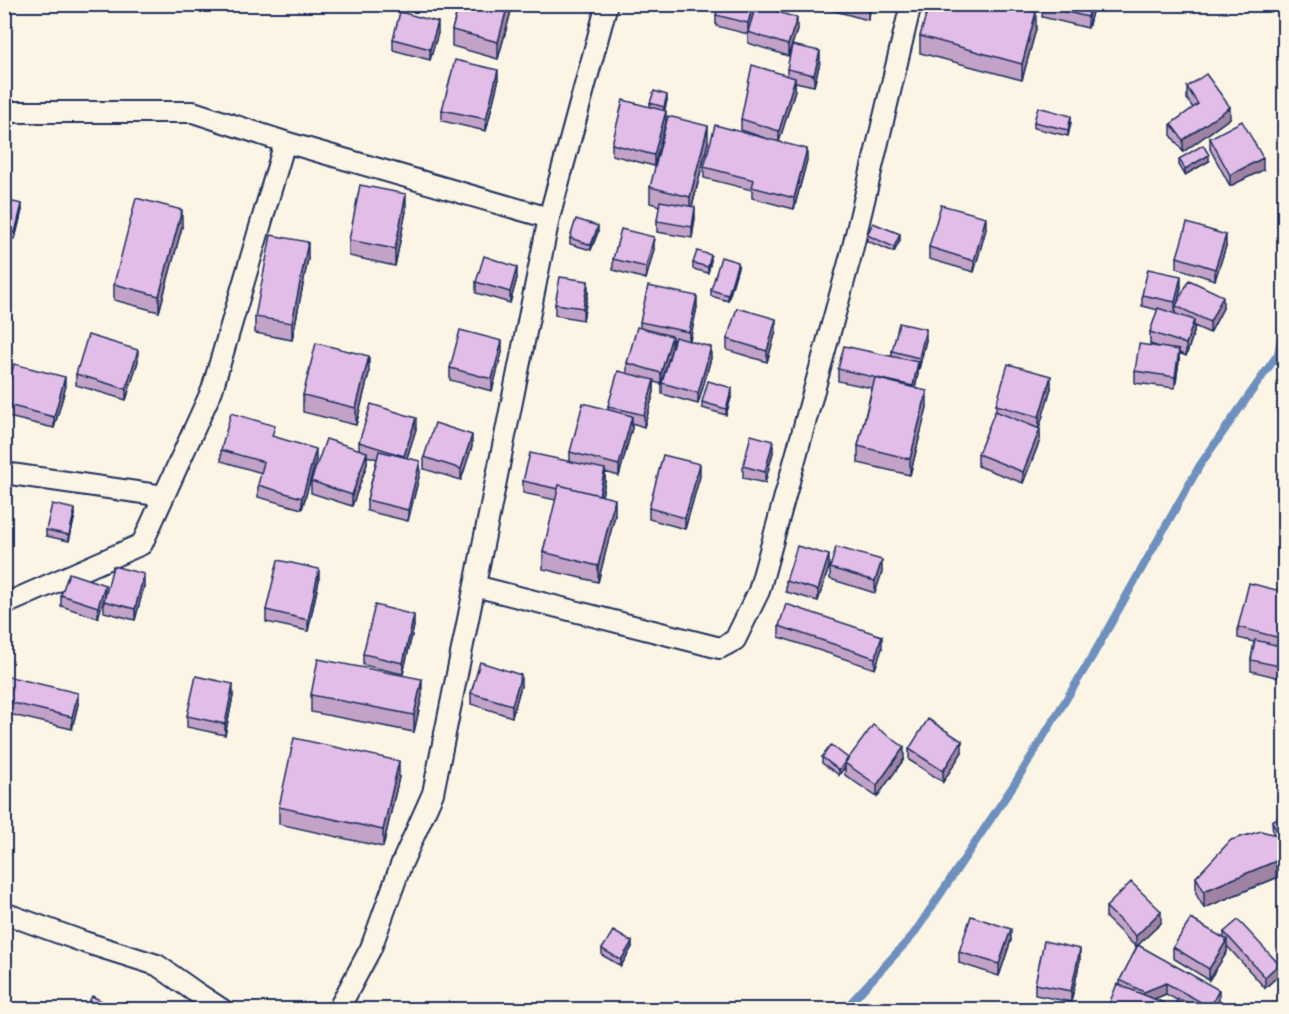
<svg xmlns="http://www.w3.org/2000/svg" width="1289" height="1014" font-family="'Patrick Hand',sans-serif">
<rect width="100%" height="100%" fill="#fcf5e5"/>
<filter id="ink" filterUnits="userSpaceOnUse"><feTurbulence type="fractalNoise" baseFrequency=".0167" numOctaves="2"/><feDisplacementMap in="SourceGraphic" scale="12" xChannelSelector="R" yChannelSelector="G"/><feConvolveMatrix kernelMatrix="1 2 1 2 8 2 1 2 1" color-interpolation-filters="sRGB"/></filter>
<g filter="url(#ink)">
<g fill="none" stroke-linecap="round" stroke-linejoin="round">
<path stroke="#6e90bf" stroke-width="8" d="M844 1010 913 935 1015 783 1092 657 1200 465 1278 354 1284 322"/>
<defs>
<path id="street" d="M4 112H193L285 142 549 218
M4 473 164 496
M475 586 720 648 735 640 759 591 851 255 911 4
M4 602 12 601 142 544 212 390 285 142
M4 913 84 942 157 965 194 991 223 1010
M338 1010 371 948 401 865 433 793 549 218 607 4"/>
</defs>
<use href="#street" stroke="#1b2f5e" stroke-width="24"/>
<use href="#street" stroke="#fcf5e5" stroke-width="20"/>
</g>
<path fill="#c2a3c7" stroke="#1b2f5e" stroke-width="1.5" d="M459 4H513L498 59 452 46V30Z
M756 4 753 14 756 5 775 4 773 11 797 30 788 56 748 43V34L716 26V15Z
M820 4H872L868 20 820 7Z
M1011 4V5L1036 29 1022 80 920 53V36Z
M1043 4H1094L1088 28 1042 17Z
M438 33 430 60 393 50V39Z
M820 62 814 86 795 82V90L779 141 807 160 794 209 752 198V190L704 178V167L768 139 741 130V119L787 75V69Z
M498 82 486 131 442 121V110Z
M1187 87 1230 118 1183 152 1171 135V124L1193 108 1187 99Z
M667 100 664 111 654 166 612 155V144L650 107V103Z
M1034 122H1071L1068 136 1034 128Z
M1210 138 1263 170 1230 186 1210 149Z
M708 143 692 207 695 218 692 238 657 232V221L660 206 650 203V187Z
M1179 159 1209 161 1185 175 1179 165Z
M4 200 22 210 15 239 4 237Z
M406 211 395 266 349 256V240Z
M182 227 159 312 114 300V284Z
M986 229 974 272 929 259V247Z
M598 232 591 250 570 244V238Z
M867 235 900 240 894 252 867 241Z
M1226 246 1215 280 1177 268V257Z
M654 249 646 279 613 270V259Z
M308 259 292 340 255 333V317Z
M711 260 708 273 693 269V263Z
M738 267 728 301 711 296V290Z
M517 278 510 303 476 293V282Z
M1181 287 1178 303 1223 308 1210 333 1194 326V332L1186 356 1179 353V361L1175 388 1135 383V371L1160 347 1150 344V332L1158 310 1142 306V295Z
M588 293 583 320 555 315V304Z
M697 307 690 341 711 358 698 404 662 394V383L674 340H672V347L661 384 654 382V392L644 427 632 423V428L619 476 605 472V481L602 496 615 515 598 582 543 569V552L556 500 523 493V481L570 462V452L608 410V406L627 373V363L640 328V322Z
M776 331 767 362 727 350V339Z
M926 340 919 369H918V374L915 388 927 407 910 475 858 463V446L872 388 838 381V369L892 356V351Z
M502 352 492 391 450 380V368Z
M138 361 126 400 76 385V374Z
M369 373 356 425 303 412V395Z
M1051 388 1039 428 1040 440 1023 483 978 466V454L996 411V405Z
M65 389 54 428 4 416V403Z
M732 394 726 415 702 408V402Z
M416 429 407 458 420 473 408 521 367 511V500L377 459 367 456V464L352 506 311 493V481L359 450V442Z
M275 437 316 460 302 509 258 497V485L262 473 221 461V450Z
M472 446 461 480 424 469V457Z
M773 452 765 483 743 478V466Z
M700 476 685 529 649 519V508Z
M75 515 69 541 46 536V530Z
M829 567 818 601 786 592V581Z
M830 568 882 572 875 593 830 579Z
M319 580 308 631 266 622V610Z
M105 585 98 618 61 606V595Z
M144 586 135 620 104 612V601Z
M1284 592V679L1251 671V660L1254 642 1238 638V627Z
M414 626 403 674 363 665V654Z
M779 626 882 648 875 669 779 637Z
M4 683 78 704 72 729 4 713Z
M521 686 512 717 471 704V693Z
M311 695 422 696 414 732 311 712Z
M233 696 225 735 187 727V716Z
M909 749 962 752 943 782 909 760Z
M822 757 848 760 904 759 877 797 845 775V767L839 775 822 763Z
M399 777 383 847 279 824V807Z
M1284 815V880L1276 878 1204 908 1196 894V877L1273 834 1272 821Z
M1106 907 1161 923 1138 945 1219 1001 1214 1010H1174L1177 1000 1166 994 1154 999 1164 1010H1109V1004L1120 986V980L1138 946 1136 947 1106 918Z
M1224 932 1279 975 1265 988 1227 946V952L1209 980 1173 958V947L1224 939Z
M1011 940 999 976 959 963V952Z
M632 947 621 966 602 955V949Z
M1080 960 1071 1002 1035 995V984Z"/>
<path fill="#9e84a2" stroke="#1b2f5e" stroke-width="1.5" d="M508 4H513L498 59V42Z
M753 4H756L748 34V23Z
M869 4H872L868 20V8Z
M1091 4H1094L1088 28V17Z
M1036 12V29L1022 80V64Z
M797 18V30L788 56V45Z
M438 22V33L430 60V49Z
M820 51V62L814 86V75Z
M498 70V82L486 131V119Z
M795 78V90L779 142V131Z
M667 95V100L664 113V107Z
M1230 107V118L1183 152V140Z
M666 111V122L654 166V155Z
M1071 116V122L1068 136V130Z
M708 126V143L690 214V197Z
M807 149V160L794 209V198Z
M1209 155V161L1185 175V169Z
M1263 158V170L1230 186V175Z
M406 194V211L395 266V249Z
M22 204V210L15 239V233Z
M695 207V218L692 238V227Z
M182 210V227L159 312V296Z
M986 217V229L974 272V261Z
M598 226V232L591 250V245Z
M900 234V240L894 252V247Z
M1226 235V246L1215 280V269Z
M654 237V249L646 279V267Z
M308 242V259L292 340V323Z
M711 255V260L708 273V267Z
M738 262V267L728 301V295Z
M517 267V278L510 303V292Z
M1181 276V287L1177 306H1176L1175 313V302Z
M588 281V293L583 320V308Z
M697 296V307L689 343V332Z
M1223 296V308L1210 333V322Z
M776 319V331L767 362V351Z
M1194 320V332L1186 356V344Z
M926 329V340L919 369V358Z
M672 336V347L661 384V373Z
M502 341V352L492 391V379Z
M711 347V358L698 404V393Z
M138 350V361L126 400V389Z
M1179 350V361L1175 388V377Z
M369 356V373L356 425V408Z
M918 362V374L913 398V386Z
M1051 376V388L1039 429V417Z
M65 377V389L54 428V417Z
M654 380V392L644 427V415Z
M732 388V394L726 415V409Z
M927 391V407L910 475V459Z
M632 416V428L619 476V465Z
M416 418V429L404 467V456Z
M1040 429V440L1023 483V472Z
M472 435V446L461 480V469Z
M773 441V452L765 483V472Z
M316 449V460L302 509V498Z
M367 452V464L352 506V495Z
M420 461V473L408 521V510Z
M700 464V476L685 529V518Z
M605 469V481L599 509V498Z
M615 499V515L598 582V566Z
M75 509V515L69 541V535Z
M829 555V567L818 601V590Z
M882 560V572L875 593V581Z
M319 569V580L308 631V620Z
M144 574V586L135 620V609Z
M105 585V596L98 618V607Z
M414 615V626L403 674V663Z
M882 636V648L875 669V658Z
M521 675V686L512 717V705Z
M422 679V696L414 732V715Z
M233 684V696L225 735V724Z
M78 693V704L72 729V717Z
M962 741V752L943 782V771Z
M904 747V759L877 797V785Z
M848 758V763H845V767L839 775V770Z
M399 761V777L383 847V830Z
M1276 861V878L1204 908V891Z
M1161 911V923L1136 947V936Z
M1011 929V940L999 976V964Z
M1227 940V952L1209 980V969Z
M632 942V947L621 966V960Z
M1080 949V960L1071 1002V991Z
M1279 964V975L1265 988V977Z
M1166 983V994L1144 1003V992Z
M1219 990V1001L1214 1010H1210V1007Z"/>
<path fill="#e1bde7" stroke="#1b2f5e" stroke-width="1.5" d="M459 4H508L498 42 452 30Z
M719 4H753L748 23 716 15Z
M758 4H774L772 9Z
M853 4H869L868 8Z
M929 4H1007L1036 12 1022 64 920 36Z
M1043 4H1091L1088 17 1042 6Z
M756 5 797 18 788 45 748 32Z
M400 12 438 22 430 49 393 39Z
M792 45 820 51 814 75 787 69Z
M455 60 498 70 486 119 442 110Z
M752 65 795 78 779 131 741 119Z
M1206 74 1230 107 1183 140 1171 124 1198 104 1187 87Z
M654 91 667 95 664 107 650 103Z
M623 100 666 111 654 155 612 144Z
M1038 107 1071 116 1068 130 1034 122Z
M668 116 708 126 690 197 650 187Z
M1242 121 1263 158 1230 175 1210 138Z
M715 125 807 149 794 198 752 187 754 180 704 167Z
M1203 145 1209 155 1185 169 1179 159Z
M360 185 406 194 395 249 349 240Z
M136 198 182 210 159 296 114 284Z
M4 200 22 204 15 233 4 231Z
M660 201 695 207 692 227 657 221Z
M941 205 986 217 974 261 929 247Z
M576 219 598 226 591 245 570 238Z
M873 223 900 234 894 247 867 235Z
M1187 223 1226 235 1215 269 1177 257Z
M621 229 654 237 646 267 613 259Z
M271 235 308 242 292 323 255 317Z
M697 251 711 255 708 267 693 263Z
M484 256 517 267 510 292 476 282Z
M721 257 738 262 728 295 711 290Z
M1148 269 1181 276 1175 302 1142 295Z
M560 277 588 281 583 308 555 304Z
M1189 280 1223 296 1210 322 1176 306Z
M648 286 697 296 689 332 640 322Z
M737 308 776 319 767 351 727 339Z
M1158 308 1194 320 1186 344 1150 332Z
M899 323 926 329 919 358 892 351Z
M637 327 672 336 661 373 627 363Z
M460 330 502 341 492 379 450 368Z
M88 335 138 350 126 389 76 374Z
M675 337 711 347 698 393 662 383Z
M316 343 369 356 356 408 303 395Z
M1139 344 1179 350 1175 377 1135 371Z
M844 346 918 362 913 386 838 369Z
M14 364 65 377 54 417 4 404Z
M1008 364 1051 376 1039 417 996 405Z
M618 371 654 380 644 415 608 406Z
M875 378 927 391 910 459 858 446Z
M708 381 732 388 726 409 702 402Z
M583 403 632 416 619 465 570 452Z
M371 404 416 418 404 456 359 442Z
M995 411 1040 429 1023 472 978 454Z
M231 413 275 426 272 436 316 449 302 498 258 485 264 462 221 450Z
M435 423 472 435 461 469 424 457Z
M751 435 773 441 765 472 743 466Z
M326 439 367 452 352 495 311 481Z
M379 451 420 461 408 510 367 500Z
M530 453 605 469 599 495 559 485 558 489 523 481Z
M663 455 700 464 685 518 649 508Z
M559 485 615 499 598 566 543 552Z
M52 504 75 509 69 535 46 530Z
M797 546 829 555 818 590 786 581Z
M836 547 882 560 875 581 830 568Z
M278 560 319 569 308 620 266 610Z
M113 566 144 574 135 609 104 601Z
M69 573 105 585 98 607 61 595Z
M1249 583 1284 592V639L1238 627Z
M786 604 882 636 875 658 779 626Z
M375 605 414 615 403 663 363 654Z
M1255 640 1284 647V667L1251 660Z
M318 659 422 679 414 715 311 695Z
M480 662 521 675 512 705 471 693Z
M6 676 78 693 72 717 4 701V683Z
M196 676 233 684 225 724 187 716Z
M928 719 962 741 943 771 909 749Z
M873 725 904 747 877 785 845 763Z
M294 738 399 761 383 830 279 807Z
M831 745 848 758 839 770 822 757Z
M1284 815V836L1283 837 1279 835 1272 821Z
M1261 831 1284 837V863L1276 861 1204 891 1196 877 1231 840Z
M1131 882 1161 911 1136 936 1106 907Z
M971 916 1011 929 999 964 959 952Z
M1191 919 1227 940 1209 969 1173 947Z
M1238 920 1279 964 1265 977 1224 932Z
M613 931 632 942 621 960 602 949Z
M1044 941 1080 949 1071 991 1035 984Z
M1138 945 1219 990 1210 1007 1166 983 1144 992 1120 980Z
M1117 984 1164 1003 1161 1010H1122L1109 1004Z
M92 996 119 1010H85Z
M1178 999 1206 1009 1205 1010H1174Z
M10 1002 24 1010H6Z
M153 1005 163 1010H151Z"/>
</g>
<rect width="1289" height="1014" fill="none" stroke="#fcf5e5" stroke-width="24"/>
<rect x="12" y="12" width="1265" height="990" fill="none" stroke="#1b2f5e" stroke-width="2" filter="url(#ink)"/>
</svg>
